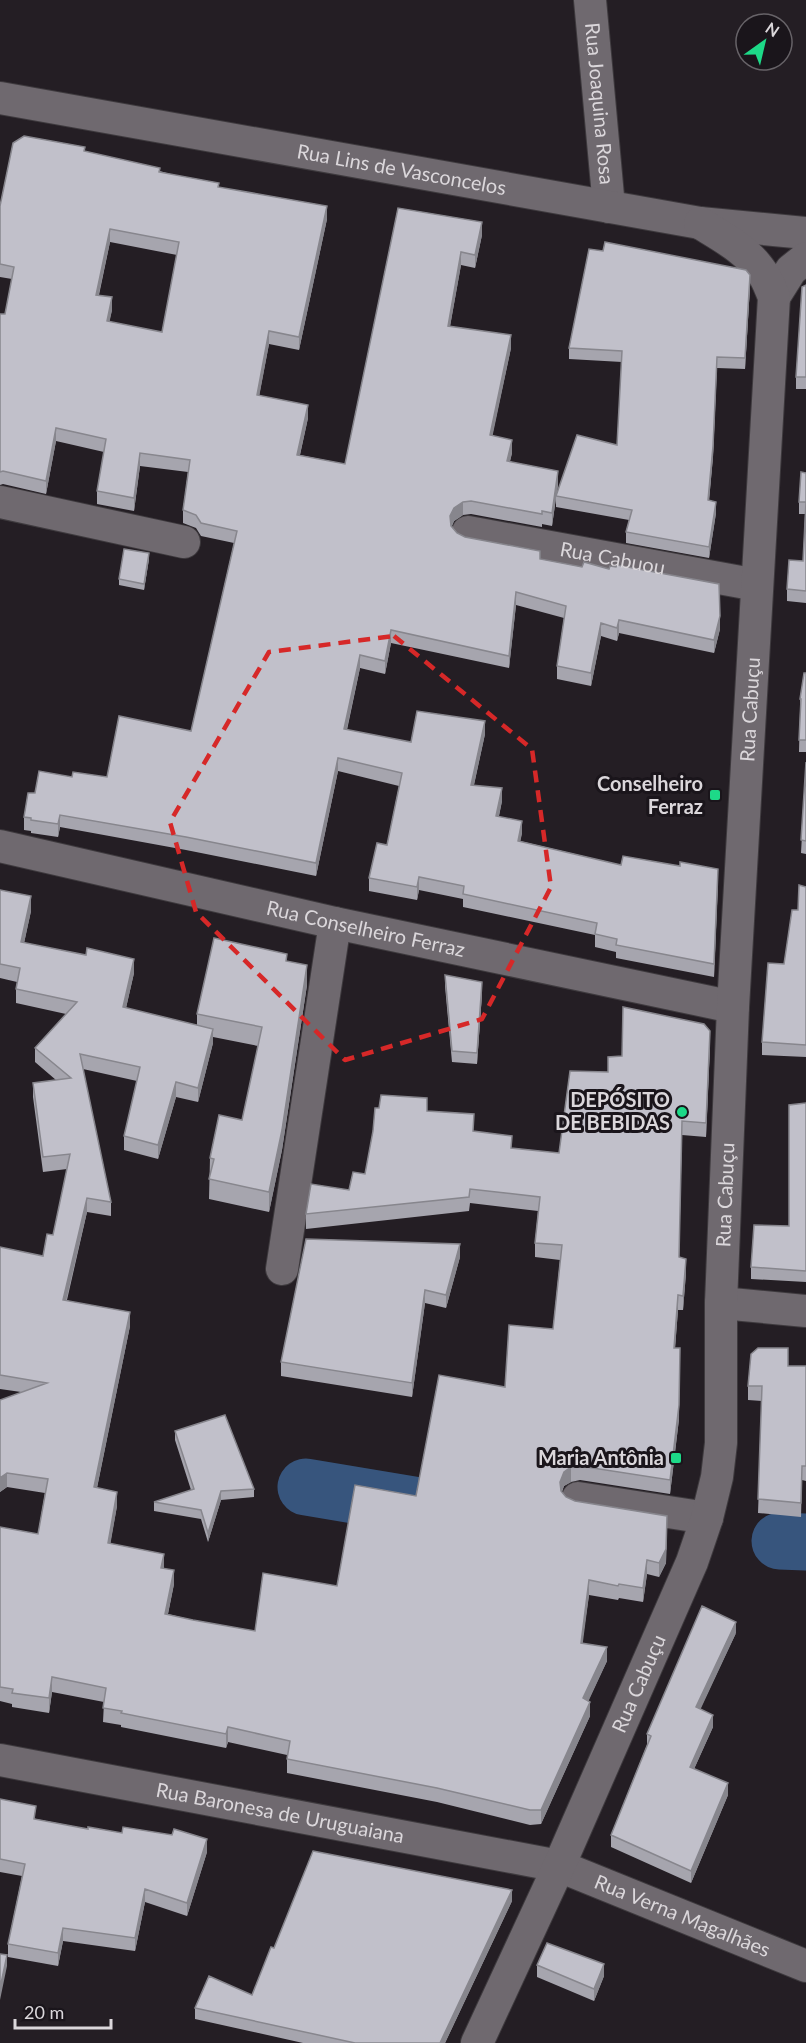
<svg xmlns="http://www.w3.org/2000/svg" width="806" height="2043" font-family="Lato,sans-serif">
<rect width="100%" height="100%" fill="#241e24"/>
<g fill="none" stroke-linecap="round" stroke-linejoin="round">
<path stroke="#37557d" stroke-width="57" d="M306 1487 432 1508
M780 1541 806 1542"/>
<defs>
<g id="minor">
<path id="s1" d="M590 0 609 207"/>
<path id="s2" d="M0 98 700 223 806 233"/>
<path d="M774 297 791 270 806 258"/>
<path d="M0 502 184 542"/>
<path id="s3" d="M468 532 757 585"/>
<path id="s4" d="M0 846 335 923 733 1007"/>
<path d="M282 1269 335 923"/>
<path d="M721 1303 806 1311"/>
<path d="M578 1498 707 1518"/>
<path id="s5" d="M0 1760 559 1866 806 1966"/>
<path id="s6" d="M477 2043 559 1866 692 1562 707 1518 717 1477 721 1443V1303L733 1007 774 297C770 288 767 278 761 271 746 249 722 237 700 223"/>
</g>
</defs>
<use href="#minor" stroke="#3e3a3e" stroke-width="34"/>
<use href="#minor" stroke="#6f696f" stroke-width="32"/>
</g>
<path fill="#a6a5ae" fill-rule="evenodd" d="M85 151 219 187 327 219 299 350 269 344 259 396 308 418 300 455 345 464 398 208 482 235 475 268 461 265 450 326 511 348 492 436 512 453 510 461 558 484 557 494 617 445 622 362 569 359V348L750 286 745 369 717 368 713 457 709 501 716 513 709 558 626 543V532L629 520 556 507V498L552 526 542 524V527L471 514 463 515 454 521 452 526 457 533 465 537 540 559 720 629 714 653 619 633 617 641 601 636 591 686 557 679V666L564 618 516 605 509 668 391 643 385 674 360 668 347 730 411 742 485 734 474 785 502 801 499 816 522 833 520 841 621 865 718 882 714 977 616 958V952L595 947V935L463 907V899L419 890 417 900 369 891V878L387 845 399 786 338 771 316 876 186 850 60 827 58 837 31 833V831L24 830V817L35 793 72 777H107L191 731 234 543 201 536 196 528 183 523V510L188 472 140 466 134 511 97 504V491L104 452 56 441 46 494 3 484 0 485V314H5L12 279 0 277V206ZM110 242 177 255 162 332 109 322 112 310 99 295Z
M806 285V389H796V377Z
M806 473V603L787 601V589L803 561 805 514H799V502Z
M149 559 144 590 119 585V579Z
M806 673V752H799L800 711V699Z
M806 762V854L801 853Z
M806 887V1057L762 1055V1042L784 964 798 910Z
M0 890 31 911 24 943 134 973 126 1008 197 1025V1014L287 961 307 985 282 1150 269 1212 209 1199 210 1158 242 1120 258 1046 213 1037V1043L198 1102 176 1097 158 1159 124 1150V1136L137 1081 83 1069 111 1202V1216L87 1212 67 1300 130 1326 97 1488 117 1506 110 1544 164 1568 174 1584 168 1614 193 1620 255 1631 337 1586 416 1496 553 1329 560 1260 535 1257V1243L538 1211 470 1203 469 1211 306 1229V1214L349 1190 427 1111 474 1131 512 1148 559 1153 608 1072 622 1056 710 1045 706 1137 682 1135 679 1257 686 1273 683 1310H678L675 1348 679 1419 670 1494 580 1480 571 1482 564 1486 562 1492 566 1497 575 1501 667 1530 666 1563 659 1577 647 1574 643 1602 619 1598 618 1600 589 1595 582 1643 607 1661 588 1701 590 1716 541 1824 530 1825 437 1802 287 1773V1755L228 1742 226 1748 121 1727V1725L103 1722 104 1702 52 1692 49 1713 12 1707V1704L0 1701V1527L38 1534 45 1493 7 1487 0 1492 21 1392 0 1389V1247L43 1256 53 1235 67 1169 43 1172 33 1097V1083L56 1080 35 1062V1048L66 1014 16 1003V989L17 982 0 978Z
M445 975 482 994 477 1064 452 1062 445 986Z
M806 1103V1282L751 1279V1267L789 1226Z
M460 1257 446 1308 425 1303 412 1397 281 1376V1362Z
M788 1366H806V1481L802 1480 801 1517 758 1513 762 1401 748 1400V1386Z
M175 1431 254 1489V1497L221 1500 208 1542 201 1519 154 1511V1502L191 1490 175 1440Z
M736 1633 700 1709 713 1727 694 1769 728 1795 691 1883 611 1847V1835L647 1745V1734Z
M0 1799 36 1819 207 1852 187 1916 145 1902 135 1951 63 1941 58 1966 8 1957V1944L22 1876 0 1872Z
M512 1901 445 2043H303L195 2019V2008L252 1995 274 1948Z
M537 1965 604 1976 594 2001 537 1977Z"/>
<path fill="#87868d" d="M327 206V219L299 350V337Z
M482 222V235L475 268V255Z
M110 229V242L96 307V295Z
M461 252V265L448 338V326Z
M750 275V286L745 369V358Z
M112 297V310L107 334V321Z
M269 331V344L257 408V395Z
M511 335V348L490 448V435Z
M717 357 713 457 708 511V500Z
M308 405V418L297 468V455Z
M56 428V441L46 494V481Z
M512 440V453L507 474V461Z
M140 453V466L134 511V498Z
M558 471V484L552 526V513Z
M463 502V515L454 521 450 529V516L454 508Z
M716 502V513L709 558V547Z
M149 553V559L144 590V584Z
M516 592V605L509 668V656Z
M720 616V629L714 653V640Z
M619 620V633L617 641V628Z
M601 623V636L591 686V673Z
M391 630V643L385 674V661Z
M360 655V668L344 742V729Z
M485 721V734L471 798V785Z
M338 758V771L316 876V863Z
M502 788V801L496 829V816Z
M60 815V827L58 837V824Z
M522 821V833L518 854V841Z
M718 869V882L714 977V964Z
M419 877V890L417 900V887Z
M31 896V911L21 957V942Z
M134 959V973L123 1021V1007Z
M307 965V985L282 1150 269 1212V1192Z
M482 982V994L477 1064V1053Z
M213 1029V1043L198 1102V1088Z
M710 1031V1045L706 1137V1123Z
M176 1082V1097L158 1159V1145Z
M87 1198V1212L63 1314V1300Z
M460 1244V1257L446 1308V1295Z
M686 1259V1273L683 1310V1296Z
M425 1290V1303L412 1397V1383Z
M678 1295V1310L674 1362V1348Z
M130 1312V1326L94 1502V1487Z
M680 1348 679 1419 670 1494V1480Z
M571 1467V1482L564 1486 560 1496V1482L564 1472Z
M7 1473V1487L0 1492V1478Z
M221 1491V1500L208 1542V1533Z
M117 1492V1506L108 1558V1543Z
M667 1516 666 1563 659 1577V1563Z
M164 1554V1568H161Z
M647 1560V1574L643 1602V1588Z
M174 1570V1584L165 1628V1614Z
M589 1580V1595L581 1657V1643Z
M736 1622V1633L696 1719V1707Z
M607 1647V1661L583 1713V1698Z
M52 1677V1692L49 1713V1698Z
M590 1702V1716L541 1824V1810Z
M713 1715V1727L690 1778V1767Z
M228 1727V1742L226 1748V1734Z
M728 1783V1795L691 1883V1871Z
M207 1839V1852L187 1916V1903Z
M145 1889V1902L135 1951V1938Z
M512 1890V1901L445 2043H440Z
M63 1928V1941L58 1966V1953Z
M7 1955V1966L0 2000V1988Z
M604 1964V1976L594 2001V1989Z"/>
<path fill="#c1c0ca" stroke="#87868d" stroke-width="1.5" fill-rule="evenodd" d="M24 136 85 147 84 151 160 168 159 172 219 183 218 187 327 206 299 337 269 331 257 395 308 405 297 455 345 464 398 208 482 222 475 255 461 252 448 326 511 335 490 435 512 440 507 461 558 471 552 513 542 511V514L471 501 463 502 454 508 450 516 451 526 457 533 465 537 540 551V559L582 567 584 562 609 569 610 566 616 567 617 565 719 584 720 616 714 640 619 620 617 628 601 623 591 673 557 666 566 606 516 592 509 656 391 630 385 661 360 655 344 729 411 742 417 711 485 721 471 785 502 788 496 816 522 821 518 841 621 865 623 856 680 866V862L718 869 714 964 616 945 617 939 595 934 597 923 463 894 464 886 419 877 417 887 369 878 377 843 387 845 402 773 338 758 316 863 186 837 60 815 58 824 31 820V818L24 817 28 793H35L39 771 72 777 73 772 107 777 119 716 191 731 237 531 201 523 196 515 183 510 190 460 140 453 134 498 97 491 106 439 56 428 46 481 3 471 0 472V314H5L14 267 0 264V206L13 143ZM110 229 179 242 162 332 107 321 112 297 96 295Z
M605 242 746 270 750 275 745 358 717 357 713 446 708 500 716 502 709 547 626 532 632 510 556 496 577 435 617 445 622 351 569 348 589 249 603 251Z
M806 285V377H796L802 287Z
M801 472 806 473V591L787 589 789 560 803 561 806 502H799Z
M124 549 149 553 144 584 119 579Z
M804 673H806V740H799L801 699H800Z
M806 762V841L801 840Z
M799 885 806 887V1045L762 1042 768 963 784 964 792 910H798Z
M0 890 31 896 21 942 86 955 87 948 134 959 123 1007 213 1029 198 1088 176 1082 158 1145 124 1136 140 1067 80 1054 111 1202 87 1198 63 1300 130 1312 94 1487 117 1492 108 1543 164 1554 161 1568 174 1570 165 1614 193 1620 255 1631 263 1573 337 1586 355 1485 416 1496 439 1375 505 1387 509 1325 553 1329 562 1245 535 1243 540 1197 470 1189 469 1197 306 1214 311 1184 349 1190 353 1172 365 1174 373 1131 375 1108H379L381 1095 427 1098V1111L474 1114 473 1131 512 1136 511 1148 559 1153 570 1071 608 1072V1057L622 1056 623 1007 704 1024 710 1031 706 1123 682 1121 679 1257 686 1259 683 1296 678 1295 674 1348H680L679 1405 670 1480 580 1466 571 1467 564 1472 560 1482 561 1491 566 1497 575 1501 667 1516 666 1549 659 1563 647 1560 643 1588 619 1584 618 1586 589 1580 581 1643 607 1647 583 1698 590 1702 541 1810H530L437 1788 287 1759 290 1741 228 1727 226 1734 121 1713 122 1711 103 1708 106 1688 52 1677 49 1698 12 1693 13 1689 0 1687V1527L38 1534 48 1479 7 1473 0 1478V1400L47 1383 0 1375V1247L43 1256 47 1234 53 1235 70 1154 43 1157 33 1083 71 1078 35 1048 77 1002 16 989 20 968 0 964Z
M214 938 287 954 286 961 307 965 282 1130 269 1192 209 1179 214 1159 210 1158 219 1115 242 1120 262 1027 197 1014Z
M445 975 482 982 477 1053 452 1051Z
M806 1103V1271L751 1267 754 1225 789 1226V1105Z
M306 1239 460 1244 446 1295 425 1290 412 1383 281 1362Z
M758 1348H788V1366H806V1466H802L801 1503 758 1499 762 1386H748L751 1354Z
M225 1415 254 1489 221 1491 208 1533 201 1510 154 1502 194 1489 175 1431Z
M702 1606 736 1622 696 1707 713 1715 690 1767 728 1783 691 1871 611 1835 651 1736 647 1734Z
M0 1799 36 1806 34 1819 88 1829V1827L122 1833 123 1827 172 1835 174 1829 207 1839 187 1903 145 1889 135 1938 63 1928 58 1953 8 1944 25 1864 0 1859Z
M313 1851 512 1890 440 2043H355L195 2008 209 1976 252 1995 271 1947 274 1948Z
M547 1943 604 1964 594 1989 537 1965Z
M0 1954 7 1955 0 1988Z"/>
<path fill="none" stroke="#d62828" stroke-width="4.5" stroke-dasharray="12 8" stroke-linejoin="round" d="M394 636 532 749 551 887 482 1019 345 1060 196 912 170 822 269 652Z"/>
<g fill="#1dd988" stroke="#1a151b" stroke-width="2">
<rect x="709" y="789" width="12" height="12" rx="3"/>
<circle cx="682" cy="1112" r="6"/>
<rect x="670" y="1452" width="12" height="12" rx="3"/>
</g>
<g text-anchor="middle" stroke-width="6" stroke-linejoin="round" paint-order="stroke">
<g font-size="20" fill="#dbd7db" stroke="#1a151b">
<text dy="7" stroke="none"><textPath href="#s1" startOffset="104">Rua Joaquina Rosa</textPath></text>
<text dy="7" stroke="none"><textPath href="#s2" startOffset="408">Rua Lins de Vasconcelos</textPath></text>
<text dy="7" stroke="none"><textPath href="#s3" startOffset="147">Rua Cabuou</textPath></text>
<text dy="7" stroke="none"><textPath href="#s6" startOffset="1384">Rua Cabuçu</textPath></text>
<text dy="7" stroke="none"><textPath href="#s4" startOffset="375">Rua Conselheiro Ferraz</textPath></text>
<text dy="7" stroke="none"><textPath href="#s6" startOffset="898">Rua Cabuçu</textPath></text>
<text dy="7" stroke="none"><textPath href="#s6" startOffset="394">Rua Cabuçu</textPath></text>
<text dy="7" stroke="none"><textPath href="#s5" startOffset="285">Rua Baronesa de Uruguaiana</textPath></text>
<text dy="7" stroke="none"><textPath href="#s5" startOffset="702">Rua Verna Magalhães</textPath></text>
</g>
<g font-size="20" font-weight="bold" fill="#dbd7db" stroke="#1a151b" text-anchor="end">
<text x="703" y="791">Conselheiro<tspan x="703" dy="23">Ferraz</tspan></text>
<text x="670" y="1107">DEPÓSITO<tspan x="670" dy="23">DE BEBIDAS</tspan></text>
<text x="664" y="1465">Maria Antônia</text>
</g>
</g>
<g transform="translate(764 42) rotate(34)"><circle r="28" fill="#1a151b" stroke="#676368" stroke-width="1.5"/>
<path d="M0-4.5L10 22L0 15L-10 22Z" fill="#1dd988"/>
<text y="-9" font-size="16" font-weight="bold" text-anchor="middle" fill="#dbd7db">N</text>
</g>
<path d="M15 2019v9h96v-9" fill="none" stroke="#dbd7db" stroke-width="3"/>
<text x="24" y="2019" font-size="18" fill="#dbd7db" stroke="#1a151b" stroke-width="4.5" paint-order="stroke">20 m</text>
</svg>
